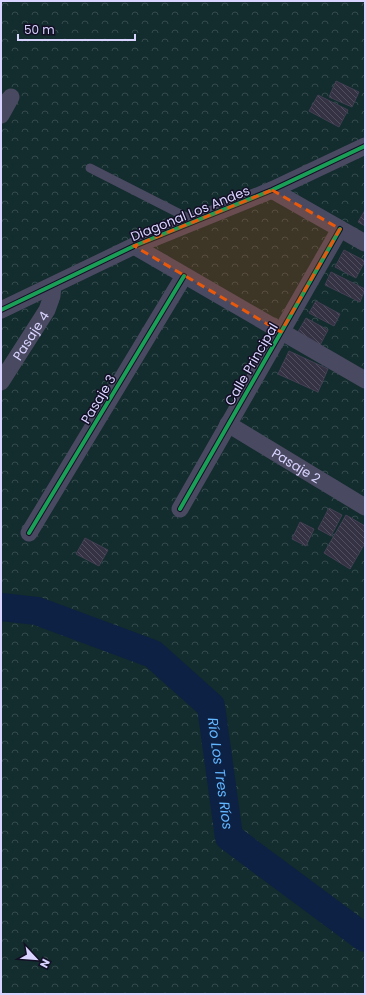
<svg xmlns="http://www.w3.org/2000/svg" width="366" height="995" font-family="Poppins,sans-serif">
<defs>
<pattern id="park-crowns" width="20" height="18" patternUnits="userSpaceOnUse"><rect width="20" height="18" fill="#132c2d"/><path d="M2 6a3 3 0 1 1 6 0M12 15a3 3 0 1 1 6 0" fill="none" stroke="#354a4c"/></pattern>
<pattern id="building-back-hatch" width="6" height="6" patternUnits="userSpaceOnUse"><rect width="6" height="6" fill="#343243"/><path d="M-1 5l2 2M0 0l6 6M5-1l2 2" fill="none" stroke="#514f5f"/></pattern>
</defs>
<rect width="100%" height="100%" fill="#161421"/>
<path fill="url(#park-crowns)" d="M1 1H365V994H1Z"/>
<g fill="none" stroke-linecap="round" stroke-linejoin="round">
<path stroke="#0d2144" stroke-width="28" id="s1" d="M1 607 37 611 153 654 211 706 229 837 365 938"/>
</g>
<path fill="url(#building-back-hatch)" stroke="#433f54" d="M336 81 359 92 352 107 329 97Z
M318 95 348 110 339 127 309 111Z
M365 210V226L358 222Z
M344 250 365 261 356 278 335 267Z
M331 272 365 289 360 302 325 285Z
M316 301 340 314 334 326 309 313Z
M306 318 328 330 318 349 295 337Z
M289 351 328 369 318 392 278 374Z
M329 508 342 515 331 536 318 529Z
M346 515 365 526V543L350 569 324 553Z
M300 522 314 529 306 546 292 539Z
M85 538 108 550 99 566 76 554Z"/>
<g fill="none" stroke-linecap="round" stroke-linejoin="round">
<path stroke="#4a4962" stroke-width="9" d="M90 168 194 221"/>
<g stroke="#4a4962" stroke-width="17">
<path d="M1 115 11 97"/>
<path d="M272 190 365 243"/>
<path d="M134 246 365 380"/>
<path d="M1 310 134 246 272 190 365 146"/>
<path id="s2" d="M1 382 47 310 52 296 53 286"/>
<path id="s3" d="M228 424 365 507"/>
<path d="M180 509 340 229"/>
<path d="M29 533 184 276"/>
</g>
<defs>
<path id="cycleway" d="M1 310 134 246 272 190 365 146
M180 509 340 229
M29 533 184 276"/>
</defs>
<use href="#cycleway" stroke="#130f26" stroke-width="6"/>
<use href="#cycleway" stroke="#1a9f57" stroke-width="4"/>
</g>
<path fill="#e8590c" fill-opacity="0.2" stroke="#e8590c" stroke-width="3" stroke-dasharray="8 5" stroke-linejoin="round" d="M272 190 340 229 281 332 134 246Z"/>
<g text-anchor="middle" stroke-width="3" stroke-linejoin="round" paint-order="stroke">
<g font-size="13" fill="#d9d4ff" stroke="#130f26">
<text transform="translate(190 213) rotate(-22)" y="5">Diagonal Los Andes</text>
<text dy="5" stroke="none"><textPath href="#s2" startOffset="55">Pasaje 4</textPath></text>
<text transform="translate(251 364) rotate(-60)" y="5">Calle Principal</text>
<text transform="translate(98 399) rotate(-59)" y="5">Pasaje 3</text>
<text dy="5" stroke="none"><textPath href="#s3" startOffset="80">Pasaje 2</textPath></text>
</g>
<g font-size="14" font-style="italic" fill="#62b6ff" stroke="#130f26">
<text dy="5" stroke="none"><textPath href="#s1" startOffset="306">Río Los Tres Ríos</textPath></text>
</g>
</g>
<rect width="366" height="995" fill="none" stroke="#d9d4ff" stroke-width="4"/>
<g transform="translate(36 959) rotate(116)" stroke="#130f26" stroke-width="3" paint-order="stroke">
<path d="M0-3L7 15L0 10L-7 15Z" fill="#d9d4ff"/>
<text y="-6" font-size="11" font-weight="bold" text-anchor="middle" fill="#d9d4ff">N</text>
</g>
<path d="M18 34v6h117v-6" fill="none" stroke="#d9d4ff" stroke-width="2"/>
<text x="24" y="34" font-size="12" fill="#d9d4ff" stroke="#130f26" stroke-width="3" paint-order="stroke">50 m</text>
</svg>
